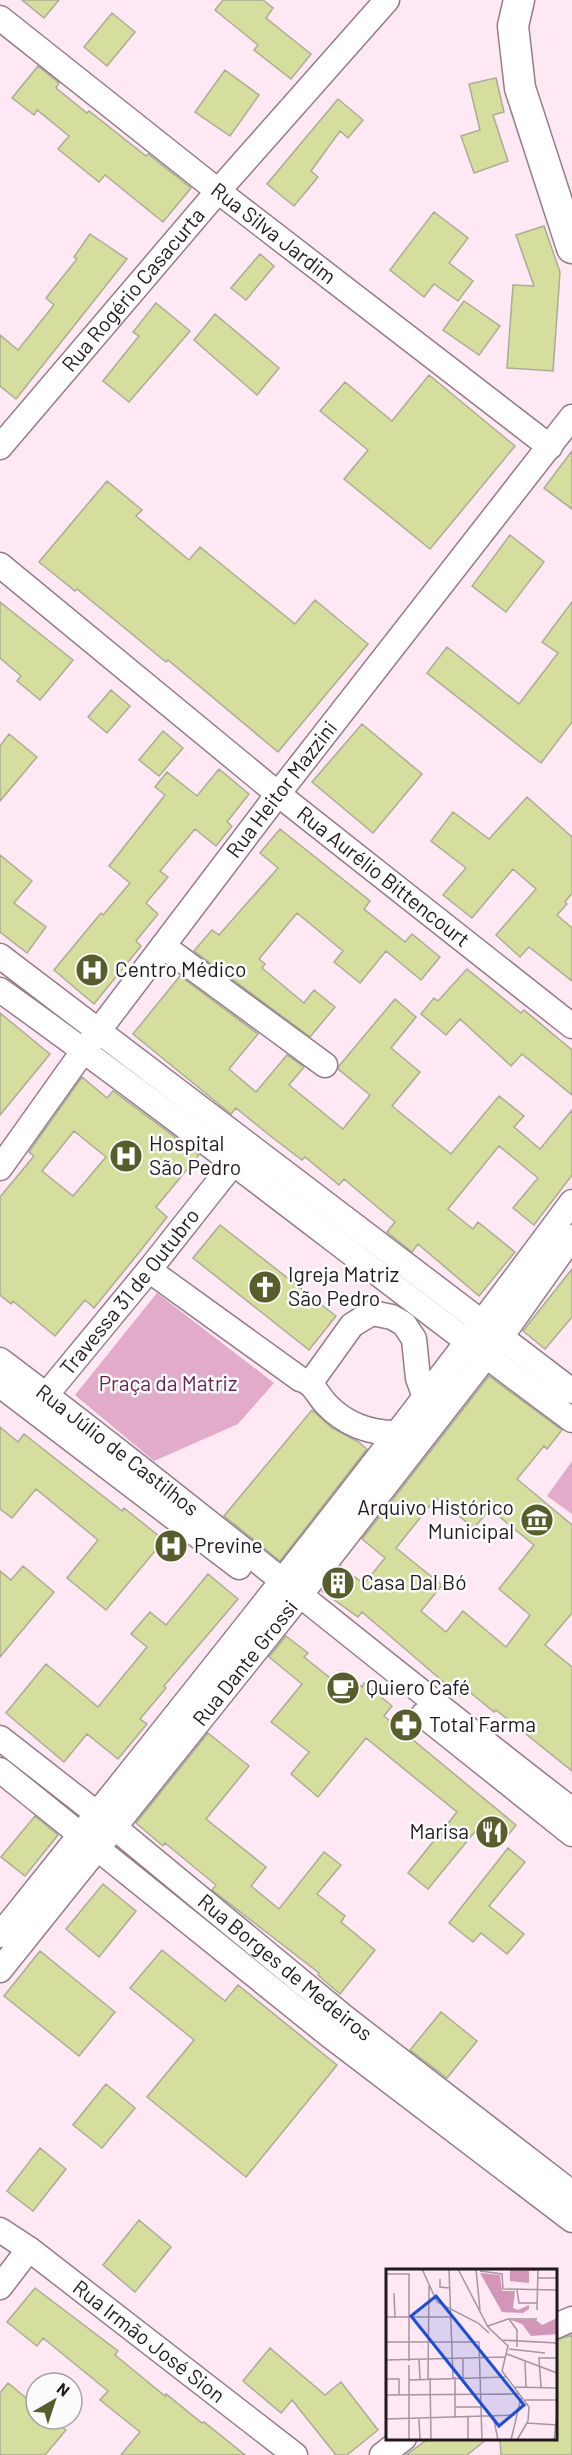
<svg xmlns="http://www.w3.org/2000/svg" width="572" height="2455" font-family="Barlow,sans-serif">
<rect width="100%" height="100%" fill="#fde8f3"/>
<path fill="#e1abc9" d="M157 1293 274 1383 238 1424 154 1461 75 1395Z
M572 1461V1514L547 1496Z"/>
<path fill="#d6de9d" stroke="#aaad95" stroke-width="1.5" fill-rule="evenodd" d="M22 0H59L44 18Z
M223 0H263L273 8 266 18 311 54 291 79 254 50 258 45 215 10Z
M112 13 135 32 107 66 84 47Z
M38 66 59 83 56 88 87 113 89 111 146 156 148 154 191 188 163 222 105 175 99 182 58 149 69 136 37 110 34 115 12 98Z
M225 70 259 95 230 136 195 112Z
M496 78 504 112 493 115 508 161 474 173 461 136 480 130 469 84Z
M338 99 363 120 348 138 340 131 311 171 318 177 294 206 267 184Z
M434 212 468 238 449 263 473 281 458 301 434 284 424 297 390 270Z
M544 226 560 272 553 371 507 368 513 285 534 286 516 235Z
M90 234 127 259 16 399 0 386V335L18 350 54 305 46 298 77 259 74 257Z
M260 254 274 266 246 300 231 288Z
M464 301 500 326 479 355 443 330Z
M156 303 190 331 129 402 103 381 139 336 133 332Z
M215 314 279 368 257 395 194 340Z
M429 375 515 446 430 549 344 479 368 450 320 411 345 382 392 421Z
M572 451V509L544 488Z
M107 481 142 510 136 516 189 560 200 547 295 624 315 600 368 644 278 752 168 660 166 662 77 589 75 591 39 562Z
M510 535 544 562 506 612 472 586Z
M0 602 73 660 40 700 17 681 21 676 0 658Z
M572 602V722L541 763 427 673 447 647 519 704 558 653 542 642Z
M111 690 130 706 107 733 88 717Z
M362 724 422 774 373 833 312 782Z
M163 731 183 748 159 776 139 760Z
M9 734 37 757 0 801V746Z
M219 769 249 794 227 822 232 826 216 846 195 829 160 871 168 877 146 903 158 914 136 941 141 946 94 1004 54 970 101 913 103 915 130 883 109 866 165 795 155 787 167 772 197 796Z
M527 797 572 837V893L565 902 567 904 557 915 572 928V981L529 947 520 957 496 935 536 889 513 869 472 918 443 895 466 868 431 841 453 812 489 839Z
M280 829 370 901 364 909 405 942 412 934 440 957 421 980 386 951 360 983 334 962 343 951 297 913 259 959 265 964 262 968 304 1003 314 990 335 1007 310 1037 194 951 212 930 219 935 278 868 260 853Z
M0 855 32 881 14 903 46 927 27 953 0 932Z
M467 969 521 1013 524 1010 572 1050V1095L522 1054 511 1066 460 1019 446 1035 421 1014 434 998 438 1001Z
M180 976 258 1034 229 1069 256 1092 287 1055 304 1067 289 1085 343 1129 370 1095 338 1069 339 1066 395 999 416 1017 391 1048 420 1072 392 1106 451 1154 499 1096 524 1116 514 1127 540 1149 572 1110V1175L534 1225 513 1208 538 1178 499 1146 448 1209 473 1229 478 1222 515 1252 479 1296 418 1244 412 1252 387 1232 395 1222 344 1179 339 1185 305 1157 302 1160 273 1138 236 1108 231 1114 133 1034Z
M0 1013 50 1054 0 1115Z
M82 1077 107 1098 113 1091 199 1155 156 1207 167 1217 141 1250 94 1308 85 1300 55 1336 13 1301 11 1304 0 1295V1197L34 1156 29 1152ZM74 1131 106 1157 73 1196 42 1171Z
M220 1225 336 1316 309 1350 193 1258Z
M572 1269V1317L545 1349 523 1331Z
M489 1376 562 1430 547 1449 544 1446 517 1479 572 1525V1613L545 1645 572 1667V1771L496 1710 494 1712 466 1689 460 1696 362 1612 358 1617 322 1591 341 1566 364 1584 385 1558 362 1539ZM436 1498 474 1528 490 1509 534 1545 499 1589 530 1615 506 1647 463 1611 446 1632 421 1611 442 1585 396 1548Z
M312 1410 332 1428 357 1441 367 1449 280 1561 224 1516Z
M0 1427 18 1442 24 1434 122 1511 124 1508 164 1540 106 1610 67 1578 98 1540 36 1489 12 1518 0 1509Z
M23 1566 54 1592 0 1657V1571L11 1580Z
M208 1574 238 1599 164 1686 166 1688 140 1719 147 1724 118 1759 87 1734 64 1762 6 1713 46 1664 98 1707 147 1647 131 1634 150 1612 166 1625Z
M286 1636 308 1653 304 1657 334 1681 342 1671 362 1687 364 1683 392 1706 384 1716 516 1825 499 1847 477 1829 428 1889 408 1873 457 1812 366 1738 318 1797 291 1774 309 1752 271 1722 302 1684 269 1657Z
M208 1733 249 1766 206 1819 266 1867 251 1886 279 1909 324 1852 341 1865 317 1894 345 1916 341 1922 375 1950 340 1994 318 1975 319 1973 212 1890 216 1885 165 1843 163 1846 136 1823Z
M35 1816 58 1835 25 1876 1 1857Z
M508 1848 525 1862 489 1906 524 1934 507 1954 481 1933 473 1942 449 1923Z
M103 1884 136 1911 99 1957 66 1929Z
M162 1950 225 2001 238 1985 337 2065 246 2177 147 2097 194 2040 130 1988Z
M40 1951 115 2012 79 2056 4 1996Z
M441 2012 477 2041 447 2078 410 2050Z
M106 2084 135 2108 102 2148 73 2125Z
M40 2148 66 2169 33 2211 7 2191Z
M139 2220 171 2247 135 2292 103 2265Z
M35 2288 118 2351 115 2355 165 2396 166 2394 202 2423 204 2422 245 2455H121L140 2432 100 2400 108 2391 43 2338 37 2346 7 2322Z
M572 2335V2455H501L500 2439H555L557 2340Z
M270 2348 325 2395 341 2382 378 2430 347 2455H336L292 2400 281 2413 243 2381Z
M8 2383 36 2406V2419H52L66 2430 45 2455H0V2393Z
M428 2439H487L467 2455H406Z"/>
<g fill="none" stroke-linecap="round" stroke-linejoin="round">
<defs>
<g id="minor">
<path id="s1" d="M0 18 218 191 550 447"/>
<path id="s2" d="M0 447 218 191 387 0"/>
<path id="s3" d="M0 565 278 794 572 1026"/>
<path d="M163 946 325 1065"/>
<path d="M0 956 572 1391"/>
<path d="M0 990C194 1129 380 1278 572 1420"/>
<path id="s4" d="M0 1168 84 1050 278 794 572 417"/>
<path d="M149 1270 300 1379C314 1383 316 1393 326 1404 345 1424 369 1433 396 1433"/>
<path id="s5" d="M0 1360C194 1506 380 1662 572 1810"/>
<path d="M311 1382 352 1325 372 1313 392 1317 404 1324 414 1339 418 1378 425 1397"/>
<path d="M0 1385 239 1567"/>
<path id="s6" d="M37 1406 149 1270 243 1151"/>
<path d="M423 1715 572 1834"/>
<path id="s7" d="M0 1738 114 1827 344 2017 572 2193"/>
<path d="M0 1770 329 2035 572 2220"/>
<path d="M0 1935C194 1693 388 1451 572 1202"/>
<path id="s8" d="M0 1970 301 1594 501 1337 572 1237"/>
<path id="s9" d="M0 2230 29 2249 295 2455"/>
<path d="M0 2287 29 2249"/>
<path d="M556 2326 572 2319"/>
<path d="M382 2455 404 2438"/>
</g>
<path id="major" d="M519 0 513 26 520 88 572 248"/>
</defs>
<use href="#minor" stroke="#947c89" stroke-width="27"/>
<use href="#major" stroke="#947c89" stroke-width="33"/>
<use href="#minor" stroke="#fff" stroke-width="24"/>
<use href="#major" stroke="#fff" stroke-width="30"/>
</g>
<defs>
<symbol id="hospital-disc" viewBox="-11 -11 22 22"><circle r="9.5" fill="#585d2b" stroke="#fcfcfc"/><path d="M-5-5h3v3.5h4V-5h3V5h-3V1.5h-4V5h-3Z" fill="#fff"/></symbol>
<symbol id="church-disc" viewBox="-11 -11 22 22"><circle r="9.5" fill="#585d2b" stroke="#fcfcfc"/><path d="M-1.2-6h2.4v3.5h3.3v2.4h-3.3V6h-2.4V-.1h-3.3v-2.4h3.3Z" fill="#fff"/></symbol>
<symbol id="museum-disc" viewBox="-11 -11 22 22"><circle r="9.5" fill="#585d2b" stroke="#fcfcfc"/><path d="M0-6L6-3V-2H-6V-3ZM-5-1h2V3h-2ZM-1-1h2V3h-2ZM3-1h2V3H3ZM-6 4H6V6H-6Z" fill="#fff"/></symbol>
<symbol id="building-disc" viewBox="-11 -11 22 22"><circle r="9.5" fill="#585d2b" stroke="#fcfcfc"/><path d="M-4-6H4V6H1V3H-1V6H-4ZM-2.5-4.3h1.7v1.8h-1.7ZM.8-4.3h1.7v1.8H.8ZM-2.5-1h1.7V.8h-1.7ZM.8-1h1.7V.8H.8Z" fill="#fff"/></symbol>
<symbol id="cafe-disc" viewBox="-11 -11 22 22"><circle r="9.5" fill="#585d2b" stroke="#fcfcfc"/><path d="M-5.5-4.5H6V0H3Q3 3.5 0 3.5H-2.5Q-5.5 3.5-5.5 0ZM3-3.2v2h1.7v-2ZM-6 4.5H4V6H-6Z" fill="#fff"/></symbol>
<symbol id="pharmacy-disc" viewBox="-11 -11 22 22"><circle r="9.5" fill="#585d2b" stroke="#fcfcfc"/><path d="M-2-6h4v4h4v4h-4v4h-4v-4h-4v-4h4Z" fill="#fff"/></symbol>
<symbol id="restaurant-disc" viewBox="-11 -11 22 22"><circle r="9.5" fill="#585d2b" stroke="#fcfcfc"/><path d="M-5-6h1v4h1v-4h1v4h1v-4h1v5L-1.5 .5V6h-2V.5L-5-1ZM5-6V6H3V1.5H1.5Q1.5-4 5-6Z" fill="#fff"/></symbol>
</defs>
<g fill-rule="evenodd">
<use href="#hospital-disc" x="73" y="951" width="38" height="38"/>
<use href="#hospital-disc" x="107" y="1137" width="38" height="38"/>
<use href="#church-disc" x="246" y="1268" width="38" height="38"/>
<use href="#museum-disc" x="518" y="1501" width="38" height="38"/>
<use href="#hospital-disc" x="152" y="1527" width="38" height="38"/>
<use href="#building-disc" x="319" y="1564" width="38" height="38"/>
<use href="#cafe-disc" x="324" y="1669" width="38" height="38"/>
<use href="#pharmacy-disc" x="387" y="1706" width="38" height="38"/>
<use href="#restaurant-disc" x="473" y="1813" width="38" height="38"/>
</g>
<g text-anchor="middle" stroke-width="5" stroke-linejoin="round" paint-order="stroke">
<g font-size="21" fill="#22191e" stroke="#fcfcfc">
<text dy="7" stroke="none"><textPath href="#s1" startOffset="348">Rua Silva Jardim</textPath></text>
<text dy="7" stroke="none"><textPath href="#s2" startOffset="206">Rua Rogério Casacurta</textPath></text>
<text dy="7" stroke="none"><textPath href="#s4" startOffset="472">Rua Heitor Mazzini</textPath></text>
<text dy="7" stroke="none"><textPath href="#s3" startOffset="494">Rua Aurélio Bittencourt</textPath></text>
<text dy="7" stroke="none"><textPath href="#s6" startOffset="147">Travessa 31 de Outubro</textPath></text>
<text dy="7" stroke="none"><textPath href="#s5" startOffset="148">Rua Júlio de Castilhos</textPath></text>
<text dy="7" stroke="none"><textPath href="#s8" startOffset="393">Rua Dante Grossi</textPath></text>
<text dy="7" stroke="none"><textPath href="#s7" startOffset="366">Rua Borges de Medeiros</textPath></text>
<text dy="7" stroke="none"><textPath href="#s9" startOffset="186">Rua Irmão José Sion</textPath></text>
</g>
<g font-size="21" fill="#22191e" stroke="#fcfcfc" text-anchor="start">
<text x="115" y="977">Centro Médico</text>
<text x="149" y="1151">Hospital<tspan x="149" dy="24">São Pedro</tspan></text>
<text x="288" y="1282">Igreja Matriz<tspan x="288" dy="24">São Pedro</tspan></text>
<text x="514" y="1515" text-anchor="end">Arquivo Histórico<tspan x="514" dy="24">Municipal</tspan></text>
<text x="194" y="1553">Previne</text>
<text x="361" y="1590">Casa Dal Bó</text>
<text x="366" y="1695">Quiero Café</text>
<text x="429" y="1732">Total Farma</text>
<text x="469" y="1839" text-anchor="end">Marisa</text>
</g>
<g font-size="21" fill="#692250" stroke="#fcfcfc">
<text x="168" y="1391">Praça da Matriz</text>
</g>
</g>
<g transform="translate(386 2269)">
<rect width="171" height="171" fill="#fde8f3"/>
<path d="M124 0H150V2H143V14L124 12ZM94 4 114 6 116 22H129L127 39 132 41 143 36V40L137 44 116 43ZM171 49V65L145 67 136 55 125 51H150L156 56Z" fill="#d396b8"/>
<path fill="none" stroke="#a5959e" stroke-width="1.5" d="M36 0 51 33 92 54 103 64M63 0 67 109M72 0 102 58 122 77 116 102 143 138 142 152M90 0 94 41M94 2 116 5 117 20 171 21M0 5H23V92M152 9H171M54 10V18L64 19M131 21 133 34H151M8 24 9 49M151 41 152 0M0 48H65M123 50 131 61V78M102 57 122 50H151M115 71 171 74M0 73H93L96 171M123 80 159 84M121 85 171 104M77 89V109M33 90 34 110M0 91 119 88M139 93 140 118M23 96V171M69 108V149M44 109 45 171M0 110H13V125M42 110 43 17M23 111 120 108M128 118 171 119M155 118 153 89H171M0 126 133 125M139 131H171M70 138H96M107 146 112 171M82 148V171M0 150 129 146M33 150 34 171M141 154 171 156M125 171 135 129M131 171 142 152M168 171 171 145"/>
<path fill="#1d4ed8" fill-opacity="0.15" stroke="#1d4ed8" stroke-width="3" d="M50 27 138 136 113 157 25 47Z"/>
<rect width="171" height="171" fill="none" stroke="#22191e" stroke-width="3"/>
</g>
<g transform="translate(54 2401) rotate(39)"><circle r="28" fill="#fcfcfc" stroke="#a5a1a3" stroke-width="1.5"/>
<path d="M0-4.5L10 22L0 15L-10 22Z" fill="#585d2b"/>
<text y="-9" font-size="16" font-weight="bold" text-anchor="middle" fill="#22191e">N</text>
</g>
</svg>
